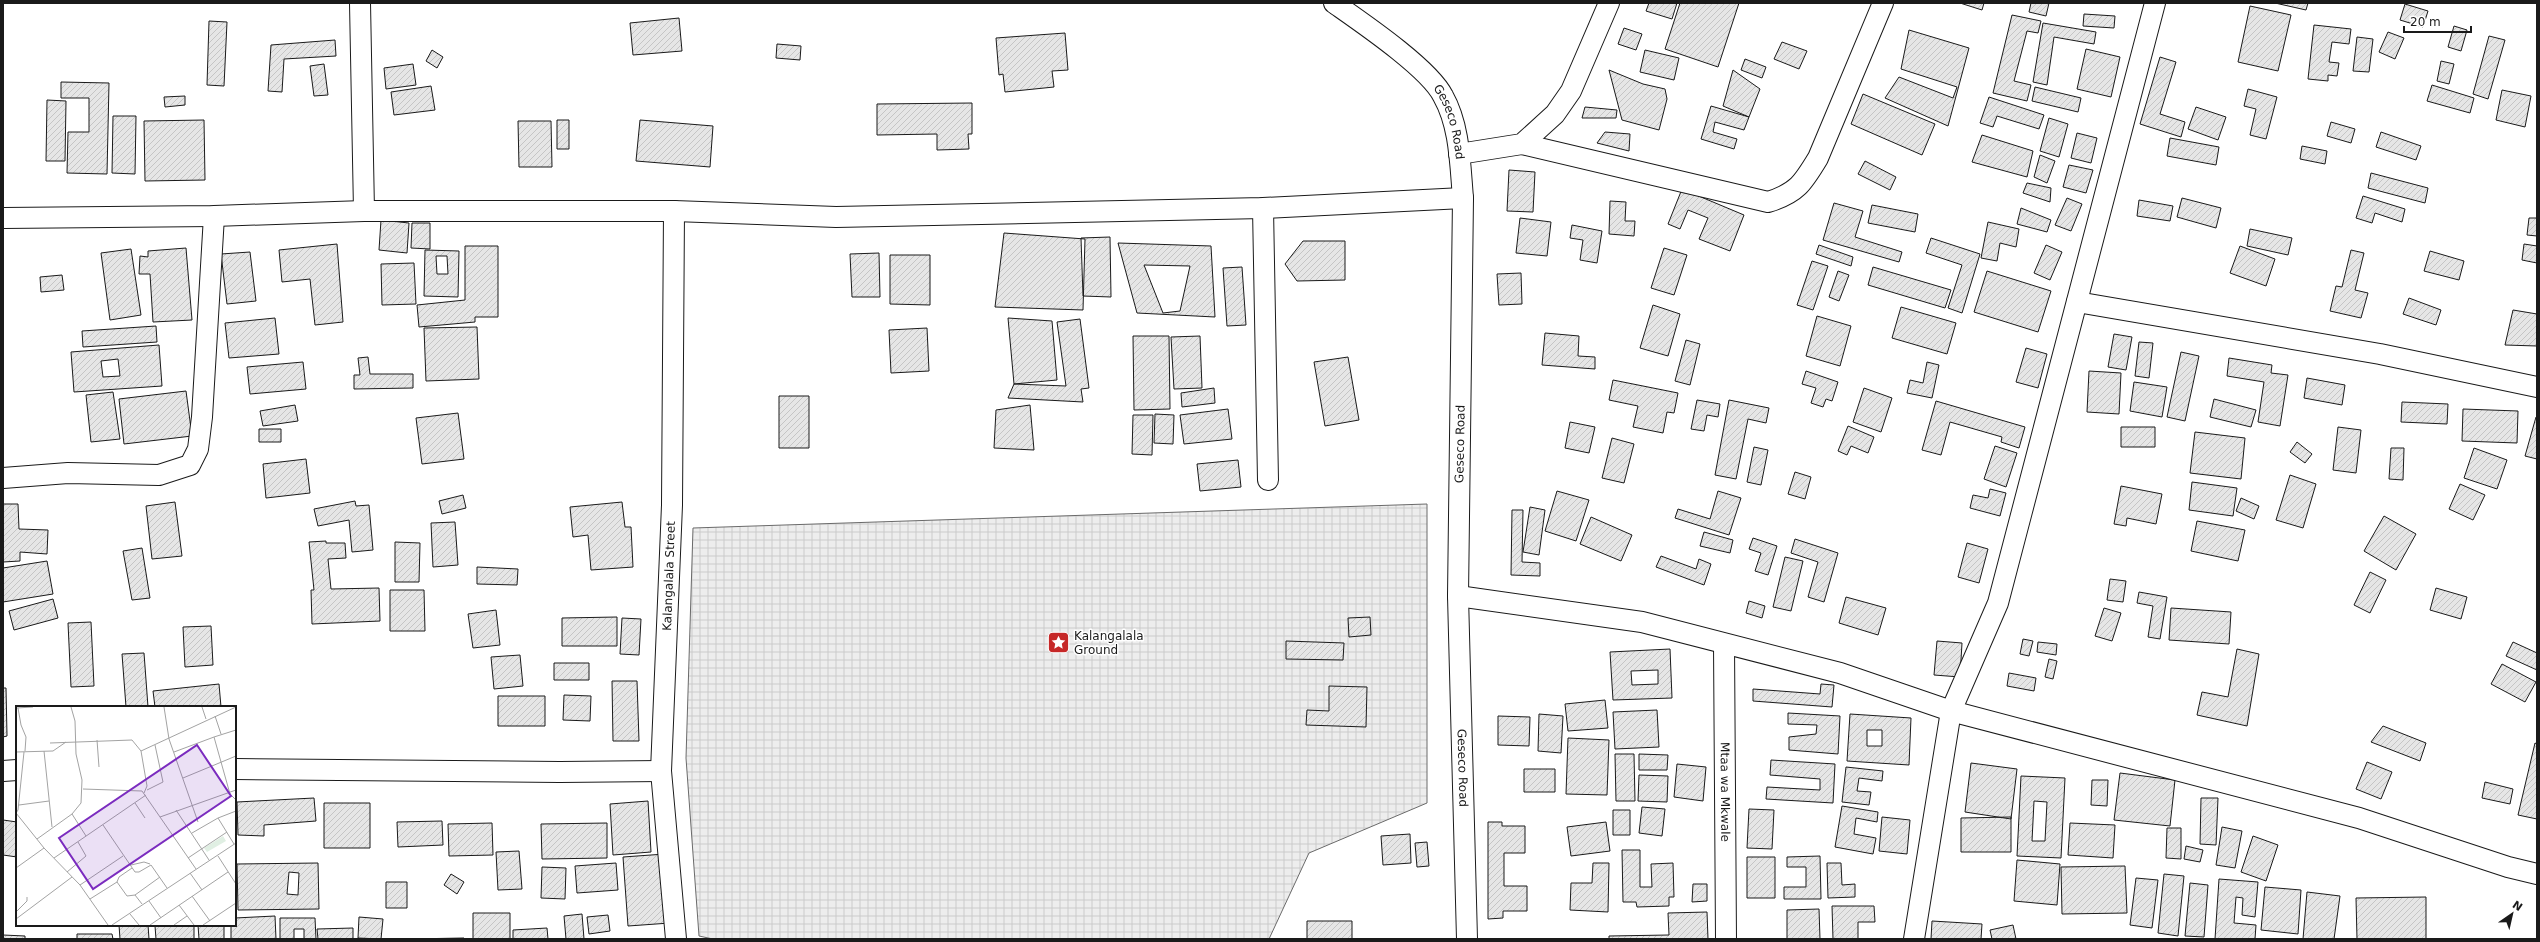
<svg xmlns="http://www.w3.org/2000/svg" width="2540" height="942" font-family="'DejaVu Sans',sans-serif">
<defs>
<pattern id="plaza-grid" width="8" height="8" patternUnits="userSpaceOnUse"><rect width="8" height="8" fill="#ededed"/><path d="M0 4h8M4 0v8" fill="none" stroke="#cbcbcb"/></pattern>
<pattern id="building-hatch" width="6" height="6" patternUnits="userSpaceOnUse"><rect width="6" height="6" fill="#e6e6e6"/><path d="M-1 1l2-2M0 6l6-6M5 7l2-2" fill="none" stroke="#c5c5c5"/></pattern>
</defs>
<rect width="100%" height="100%" fill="#fff"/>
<path fill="url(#plaza-grid)" stroke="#6a6a6a" d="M1427 504V803L1309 853 1269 939H713L699 936 686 758 693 528Z"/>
<path fill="url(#building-hatch)" stroke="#1a1a1a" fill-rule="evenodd" d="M1649 3H1677L1672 19 1646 11Z
M1680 3H1739L1718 67 1665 49Z
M1960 3H1984L1982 10Z
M2031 3H2049L2046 16 2029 12Z
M2275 3H2308L2306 10Z
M2405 4 2428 11 2423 27 2400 20Z
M2250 6 2291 15 2278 71 2238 62Z
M2084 14 2115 16 2114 28 2083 26Z
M2012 15 2041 21 2038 33 2027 31 2014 81 2031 85 2027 101 1993 93Z
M679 18 682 51 633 55 630 23Z
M209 21 227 22 224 86 207 85Z
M2043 23 2096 32 2094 44 2054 37 2047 85 2033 82Z
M2314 25 2351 29 2349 44 2332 42 2329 62 2339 63 2337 76 2328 75V81L2308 79Z
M2454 26 2467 30 2461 51 2448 47Z
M1624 28 1642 34 1636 50 1618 44Z
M1909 30 1969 48 1948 126 1885 98 1899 77 1953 98 1957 87 1901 69Z
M2388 32 2404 38 2395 59 2379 52Z
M1065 33 1068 70 1052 71 1054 87 1005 92 1003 74 999 75 996 38Z
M2489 36 2505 40 2488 99 2473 94Z
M2357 37 2373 39 2369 72 2353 71Z
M335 40 336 56 284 59 282 92 268 91 271 45Z
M1782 42 1807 51 1799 69 1774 59Z
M777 44 801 46 800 60 776 58Z
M2086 49 2120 57 2111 97 2077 89Z
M432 50 443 57 437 68 426 61Z
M1645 50 1679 58 1674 80 1640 72Z
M2160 57 2176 62 2160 114 2185 122 2181 137 2140 124Z
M1745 59 1766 67 1762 78 1741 70Z
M2441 61 2454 64 2449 84 2437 81Z
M324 64 328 95 314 96 310 66Z
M413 64 416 85 386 89 384 68Z
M1609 70 1643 84 1665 89 1667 99 1659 130 1622 120Z
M1733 70 1760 89 1749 117 1723 106Z
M61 82 109 83 107 174 67 173 68 132H89V98H61Z
M2432 85 2474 98 2470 113 2427 101Z
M431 86 435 110 394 115 391 92Z
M2035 87 2081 98 2078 112 2032 101Z
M2248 89 2277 97 2266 139 2250 135 2256 109 2244 106Z
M2502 90 2531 96 2525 127 2496 120Z
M1863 94 1935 124 1922 155 1851 124Z
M185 96V105L165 107 164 97Z
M1989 97 2044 115 2039 129 1997 116 1993 127 1980 123Z
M47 100 66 101 65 161H46Z
M972 103V134H968L969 149 937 150V134L877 135V104Z
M1711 106 1749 117 1744 130 1715 122 1713 132 1737 139 1734 149 1701 139Z
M1585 107 1617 110 1616 118H1582Z
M2196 107 2226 117 2218 140 2188 129Z
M113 116H136L135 174 112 173Z
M2049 118 2068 124 2059 157 2040 151Z
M204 120 205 180 145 181 144 121Z
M557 120H569V149H557Z
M640 120 713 126 710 167 636 161Z
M518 121H551L552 167H519Z
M2331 122 2355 129 2351 143 2327 136Z
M1605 132 1630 134 1629 151 1597 143Z
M2381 132 2421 146 2416 160 2376 147Z
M2077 133 2097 138 2091 163 2071 158Z
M1982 135 2033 151 2027 177 1972 162Z
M2170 138 2219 147 2216 165 2167 156Z
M2302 146 2327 151 2325 164 2300 159Z
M2040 155 2055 161 2047 183 2034 177Z
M1865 161 1896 177 1890 190 1858 174Z
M2069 165 2093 170 2086 193 2063 187Z
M1509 170 1535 172 1533 212 1507 211Z
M2371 173 2428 188 2425 203 2368 188Z
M2027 183 2051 188 2050 202 2023 193Z
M1682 189 1744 215 1730 251 1699 239 1708 218 1688 210 1680 229 1668 224Z
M2363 196 2405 209 2402 222 2375 213 2372 223 2356 218Z
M2067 198 2082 204 2071 231 2055 225Z
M2182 198 2221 208 2216 228 2177 217Z
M2139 200 2173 206 2170 221 2137 216Z
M1610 201 1626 202 1625 221H1635L1634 236 1609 234Z
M1834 203 1863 211 1855 237 1902 252 1899 262 1823 240Z
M1872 205 1918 214 1915 232 1868 223Z
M2021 208 2051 220 2047 232 2017 224Z
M1520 218 1551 222 1547 256 1516 253Z
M2529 218H2537V236L2527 235Z
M381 220 409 223 407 253 379 250Z
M1988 222 2019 229 2016 247 2000 243 1997 261 1981 258Z
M412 223H430V249L411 248Z
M1572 225 1602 231 1597 263 1580 260 1583 240 1570 238Z
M2250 229 2292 238 2288 255 2247 246Z
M1004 233 1085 239 1083 310 995 307Z
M1110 237 1111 297 1083 296 1081 238Z
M1931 238 1980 254 1962 313 1948 308 1962 265 1926 253Z
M1303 241H1345V280L1297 281 1285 264Z
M1118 243 1211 246 1215 317 1137 313ZM1144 265 1190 266 1180 311 1163 313Z
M337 244 343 322 315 325 310 279 282 282 279 250Z
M2524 244 2537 246V263L2522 260Z
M1819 245 1853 257 1851 266 1816 254Z
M2046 245 2062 252 2050 280 2034 273Z
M465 246H498V317H475V322L419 327 417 305 465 300Z
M2240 246 2275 259 2266 286 2230 273Z
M186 248 192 320 153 322 150 274H139L140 256 148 257V251Z
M1664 248 1687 255 1674 295 1651 288Z
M131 249 141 315 110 320 101 253Z
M425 250 459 251 458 297 424 296ZM436 256H447L448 274H437Z
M2351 250 2364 253 2355 290 2368 293 2361 318 2330 311 2336 286 2342 287Z
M2430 251 2464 261 2459 280 2424 271Z
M250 252 256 301 227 304 221 254Z
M879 253 880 297H852L850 254Z
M890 255H930V305L890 304Z
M1812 261 1828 266 1813 310 1797 305Z
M414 263 416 304 382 305 381 264Z
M1242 267 1246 325 1227 326 1223 268Z
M1873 267 1951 290 1945 308 1868 285Z
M1838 271 1849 275 1839 301 1829 297Z
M1987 271 2051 291 2038 332 1974 312Z
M1521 273 1522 304 1499 305 1497 274Z
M62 275 64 290 41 292 40 277Z
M2409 298 2441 310 2436 325 2403 314Z
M1653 305 1680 314 1668 356 1640 348Z
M1901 307 1956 323 1947 354 1892 338Z
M2513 310 2537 314V346L2505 345Z
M1817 316 1851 326 1840 366 1806 356Z
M275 318 279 354 229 358 225 323Z
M1008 318 1052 321 1057 380 1014 384Z
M1080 319 1089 388 1081 389 1083 402 1008 398 1014 384 1066 386 1057 322Z
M156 326 157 342 83 347 82 331Z
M477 327 479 379 426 381 424 328Z
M927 328 929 371 891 373 889 330Z
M1545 333 1579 336 1578 356 1595 357V369L1542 365Z
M2114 334 2132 337 2126 370 2108 367Z
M1133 336H1169L1170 409 1134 410Z
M1200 336 1202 388 1174 389 1171 337Z
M1686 340 1700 344 1690 385 1675 381Z
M2139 342 2153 343 2149 378 2135 376Z
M159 345 162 386 74 392 71 352ZM118 359 120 376 103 377 101 361Z
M2026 348 2047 354 2038 388 2016 382Z
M2181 352 2199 356 2185 421 2167 417Z
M368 357 370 374H413V388L354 389V375H360L358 358Z
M1348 357 1359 420 1325 426 1314 362Z
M2229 358 2272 365 2271 373 2288 375 2280 426 2258 422 2264 382 2227 376Z
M303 362 306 389 250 394 247 367Z
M1927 362 1939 365 1932 398 1907 393 1910 380 1923 383Z
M1806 371 1838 382 1832 401 1826 399 1823 407 1811 403 1816 388 1802 384Z
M2089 371 2121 373 2119 414 2087 412Z
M2307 378 2345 385 2342 405 2304 398Z
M1613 380 1678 393 1674 413 1667 412 1663 433 1633 427 1638 406 1609 400Z
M2134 382 2167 387 2162 417 2130 411Z
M1214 388 1215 403 1182 407 1181 393Z
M1864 388 1892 398 1881 432 1853 422Z
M186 391 192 436 124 444 119 399Z
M113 392 120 439 91 442 86 395Z
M779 396H809V448H779Z
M2214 399 2256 410 2251 427 2210 417Z
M1697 400 1720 404 1718 417 1707 415 1704 431 1691 429Z
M1729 400 1769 408 1766 423 1748 419 1736 479 1715 475Z
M1936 401 2025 427 2019 448 2001 442 2002 437 1950 422 1941 455 1922 450Z
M2402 402 2448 404 2447 424 2401 422Z
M295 405 298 421 263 426 260 411Z
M1030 405 1034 450 994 448 996 410Z
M1228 409 1232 439 1184 444 1180 415Z
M2463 409 2518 411 2517 443 2462 441Z
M458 413 464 459 422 464 416 418Z
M1155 414 1174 415 1173 444 1154 443Z
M1133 415H1153L1152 455 1132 454Z
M2536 417H2537V459L2525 456Z
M1570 422 1595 427 1589 453 1565 448Z
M1848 426 1874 437 1868 453 1851 446 1847 455 1838 451Z
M2121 427H2155V447H2121Z
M2338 427 2361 430 2356 473 2333 470Z
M259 429H281V442H259Z
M2195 432 2245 438 2241 479 2190 473Z
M1612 438 1634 444 1624 483 1602 478Z
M2297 442 2312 454 2305 463 2290 452Z
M1995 446 2017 453 2006 487 1984 479Z
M1754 447 1768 450 1761 485 1747 482Z
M2391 448H2404L2403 480 2389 479Z
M2474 448 2507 460 2497 489 2464 478Z
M306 459 310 493 266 498 263 464Z
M1238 460 1241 487 1200 491 1197 464Z
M1795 472 1811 477 1805 499 1788 494Z
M2290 475 2316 484 2303 528 2276 520Z
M2192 482 2237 488 2233 516 2189 510Z
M2460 484 2485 495 2473 520 2449 509Z
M2121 486 2162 494 2156 524 2127 518 2126 526 2114 524Z
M1990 489 2006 493 2000 516 1970 508 1973 495 1988 498Z
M1557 491 1589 500 1576 541 1545 531Z
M1718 491 1741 498 1729 535 1675 518 1678 509 1710 519Z
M463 495 466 508 442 514 439 501Z
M2241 498 2259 506 2254 519 2236 511Z
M355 501 356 506 369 505 373 550 352 552 349 520 318 526 314 509Z
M175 502 182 556 152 559 146 506Z
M622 502 625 527H631L633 567 591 570 588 535 573 537 570 507Z
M3 504H18L19 529 48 530 47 554 20 552V561L3 562Z
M1530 507 1545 510 1539 555 1523 552Z
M1512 510H1523L1522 562 1540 563V576L1511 575Z
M2384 516 2416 534 2396 570 2364 551Z
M1591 517 1632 535 1621 561 1580 544Z
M2197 521 2245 530 2238 561 2191 551Z
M455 522 458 565 433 567 431 523Z
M1704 532 1733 540 1730 553 1700 546Z
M1753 538 1777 546 1768 575 1755 571 1761 553 1749 549Z
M1795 539 1838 553 1824 602 1808 597 1818 562 1791 553Z
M326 541V543H345L346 558 328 559 331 589 379 588 380 621 312 624 311 590H314L309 542Z
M395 542 420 543 419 582H395Z
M1967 543 1988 549 1979 583 1958 577Z
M142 548 150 598 132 600 123 551Z
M1661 556 1696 569 1699 559 1711 564 1704 585 1656 567Z
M1785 557 1803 561 1791 611 1773 607Z
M47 561 53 594 3 602V568Z
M477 567 518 569 517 585 477 584Z
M2370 572 2386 580 2370 613 2354 605Z
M2110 579 2126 581 2123 602 2107 600Z
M2436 588 2467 597 2461 619 2430 610Z
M390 590H424L425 631H390Z
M2139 592 2167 597 2160 639 2148 637 2153 606 2137 603Z
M1846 597 1886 608 1878 635 1839 623Z
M53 599 58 618 14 630 9 611Z
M1749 601 1765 606 1762 618 1746 613Z
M2104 608 2121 613 2112 641 2095 636Z
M2171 608 2231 612 2229 644 2169 640Z
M496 610 500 645 473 648 468 614Z
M617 617V646H562V618Z
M1370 617 1371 635 1349 637 1348 618Z
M622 618 641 619 639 655 620 654Z
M91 622 94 686 71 687 68 623Z
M211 626 213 665 185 667 183 627Z
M2023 639 2033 641 2029 656 2020 654Z
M1286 641 1344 643 1343 660 1286 659Z
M1937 641 1962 643 1960 677 1934 675Z
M2038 642 2057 644 2056 655 2037 652Z
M2513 642 2537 653V670L2506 656Z
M1670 649 1672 698 1613 700 1610 652ZM1658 670V684L1632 685 1631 671Z
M2237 649 2259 654 2247 726 2197 715 2202 692 2228 697Z
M144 653 148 707H126L122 654Z
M520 655 523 686 494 689 491 657Z
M2049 659 2057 661 2053 679 2045 677Z
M554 663H589V680H554Z
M2502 664 2536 682 2525 702 2491 684Z
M2009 673 2036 678 2034 691 2007 686Z
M612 681H637L639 741H613Z
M219 684 221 707H155L153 691Z
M1821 684 1834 685 1832 707 1753 701V689L1820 694Z
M1329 686 1367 687 1366 727 1306 725 1307 710 1329 711Z
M3 688H6L7 736 3 737Z
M564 695 591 696 590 721 563 720Z
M498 696H545V726H498Z
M1605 700 1608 728 1568 731 1565 704Z
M1657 710 1659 747 1615 749 1613 712Z
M1788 713 1840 716 1838 754 1789 750V737L1816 734 1817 725 1788 724Z
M1539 714 1563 716 1561 753 1538 751Z
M1850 714 1911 718 1909 765 1847 761ZM1867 730H1882V746H1867Z
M1498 716 1530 717 1529 746 1498 745Z
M2383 726 2426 743 2420 761 2371 742Z
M1568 738 1609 740 1607 795 1566 794Z
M2535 743 2537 744V819L2518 815Z
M1615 754H1634L1635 801H1616Z
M1639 754 1668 755 1667 770H1639Z
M1771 760 1835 764 1833 803 1766 799 1767 787 1820 790V779L1770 775Z
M2367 762 2392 772 2381 799 2356 789Z
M1971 763 2017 769 2011 819 1965 812Z
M1677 764 1706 767 1703 801 1674 797Z
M1846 767 1883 771 1882 781 1859 778 1857 791 1871 792 1869 805 1842 802Z
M1524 769H1555V792H1524Z
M2120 773 2175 780 2170 826 2114 820Z
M1639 775 1668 776 1667 802 1638 801Z
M2021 776 2065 778 2061 858 2017 856ZM2034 801 2047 802 2045 841H2032Z
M2092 780H2108L2107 806 2091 805Z
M2485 782 2513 789 2510 804 2482 798Z
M314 798 316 821 264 825V836L238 835 237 802Z
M2201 798H2218L2216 845 2200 844Z
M648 801 651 852 613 855 610 804Z
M324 803H370V848H324Z
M1842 806 1878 812 1877 822 1856 818 1854 834 1876 838 1873 854 1835 847Z
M1642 807 1665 809 1662 836 1639 833Z
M1749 809 1774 810 1772 849 1747 848Z
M1613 810H1630V835H1613Z
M1882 817 1910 820 1907 854 1879 851Z
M2011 817V852H1961V818Z
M3 820 17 822V857L3 855Z
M442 821 443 845 398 847 397 822Z
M1488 822H1502V826H1525V853H1504V886H1527V911H1503V918L1488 919Z
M1606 822 1610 851 1571 856 1567 827Z
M492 823 493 855 449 856 448 824Z
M607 823V858L542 859 541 824Z
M2070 823 2115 825 2113 858 2068 855Z
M2222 827 2242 831 2235 868 2216 865Z
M2167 828H2181V859L2166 858Z
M1410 834 1411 863 1383 865 1381 836Z
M2253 836 2278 845 2266 881 2241 872Z
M1427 842 1429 866 1417 867 1415 843Z
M2186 846 2203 850 2200 862 2184 859Z
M1622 850H1640V887H1652L1651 864 1673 863 1674 897H1669V906L1637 907 1636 902H1623Z
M519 851 522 889 498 890 496 852Z
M665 854 670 923 628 926 623 857Z
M1820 856 1821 899H1784V887H1806V867H1787V857Z
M1747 857H1775V898H1747Z
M2017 860 2060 864 2057 905 2014 901Z
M318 863 319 909 238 910 237 864ZM289 872 299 873 298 895 287 894Z
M616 863 618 890 577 893 575 866Z
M1593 863H1609L1608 912 1570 910 1571 883H1592Z
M1827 863H1841L1842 885 1855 884V897L1828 898Z
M2125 866 2127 913 2062 914 2061 867Z
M542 867 566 868 565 899 541 898Z
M451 874 464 882 457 894 444 885Z
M2164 874 2184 876 2178 936 2158 933Z
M2136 878 2158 880 2152 928 2130 925Z
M2219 879 2258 882 2255 917 2242 915 2243 898 2236 897 2234 923 2256 925 2255 939H2215Z
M386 882H407V908H386Z
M2190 883 2208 885 2204 937 2185 936Z
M1693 884H1707V901L1692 902Z
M2265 887 2301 890 2298 934 2261 930Z
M2307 892 2340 896 2334 939H2303Z
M2426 897V939H2357L2356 898Z
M1832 906H1874L1875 922H1858V939H1833Z
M1819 909 1820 939H1787V910Z
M1707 912 1708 939H1609V936L1669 935 1668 913Z
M473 913H510V939H473Z
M582 914 584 939H566L564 916Z
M608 915 610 931 589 934 587 917Z
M275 916 276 939H231V925H235V918Z
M359 917 383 919 381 939 358 938Z
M280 918H315L316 939H304V929H294V939H280Z
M1307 921H1352V939H1307Z
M1932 921 1982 924 1981 939H1931Z
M119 925H148L149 939H120Z
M194 925V939H156L155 926Z
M198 925H224V939H199Z
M2013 925 2016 939H1992L1990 930Z
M353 928V939H318L317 929Z
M547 928 548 939H513V930Z
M77 934H112L113 939H77Z
M3 935 25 936V939H3Z
M464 938V939H409Z"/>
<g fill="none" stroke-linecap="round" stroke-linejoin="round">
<defs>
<g id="street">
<path d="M360 3 364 211"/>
<path id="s1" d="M1334 3C1361 22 1429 68 1443 96 1460 126 1460 164 1463 198L1458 596 1467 939"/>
<path d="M1522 144 1768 202C1797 193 1803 183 1818 158L1883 3"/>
<path d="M1459 154 1522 144 1555 114 1571 91 1609 3"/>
<path d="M1263 208 1268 480"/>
<path d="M674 211 672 505 661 771 676 939"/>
<path d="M3 218 214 216 364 211H674L836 217 1263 208 1463 198"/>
<path d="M2077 302 2380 354 2537 387"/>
<path d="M3 478 68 473 159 475 190 465 198 449 202 417 214 216"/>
<path d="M1458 596 1642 622 1840 673 1951 711 2359 818 2508 867 2537 874"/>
<path id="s2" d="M1724 644 1726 939"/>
<path d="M235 769 560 772 661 771"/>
<path d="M3 771 17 770"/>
<path d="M1914 939 1951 711 1998 603 2155 3"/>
</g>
</defs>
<use href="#street" stroke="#1a1a1a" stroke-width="22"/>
<use href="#street" stroke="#fff" stroke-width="20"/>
</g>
<defs>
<symbol id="sight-square" viewBox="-11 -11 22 22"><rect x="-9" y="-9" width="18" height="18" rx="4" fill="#c62828" stroke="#fff"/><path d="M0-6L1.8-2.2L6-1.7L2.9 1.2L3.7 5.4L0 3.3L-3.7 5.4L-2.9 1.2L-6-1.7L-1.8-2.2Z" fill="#fff"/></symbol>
</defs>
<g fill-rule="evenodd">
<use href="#sight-square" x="1046" y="630" width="25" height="25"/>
</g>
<g text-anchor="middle" stroke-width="3" stroke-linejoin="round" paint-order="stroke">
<g font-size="12" fill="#1a1a1a" stroke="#fff">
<text dy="4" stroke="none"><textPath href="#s1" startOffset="171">Geseco Road</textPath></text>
<text transform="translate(1460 444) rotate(-89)" y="4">Geseco Road</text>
<text transform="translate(669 576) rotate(-88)" y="4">Kalangalala Street</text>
<text dy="4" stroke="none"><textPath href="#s1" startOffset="819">Geseco Road</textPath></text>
<text dy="4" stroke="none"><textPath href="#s2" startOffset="148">Mtaa wa Mkwale</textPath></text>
</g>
<g font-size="12" fill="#1a1a1a" stroke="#fff" text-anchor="start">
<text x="1074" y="640">Kalangalala<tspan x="1074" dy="14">Ground</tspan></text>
</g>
</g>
<g transform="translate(16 706)">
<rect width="220" height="220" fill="#fff"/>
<path d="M207 130 210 135 191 146 188 142Z" fill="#e0efe3"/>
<path fill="none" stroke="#a3a3a3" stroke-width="1" d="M148 1 153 33 182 116M186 1 190 13M0 2 17 1M2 2 5 19 10 31 9 45M199 10 205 28M220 24 198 31 214 88 220 94M81 34 83 61M34 37 116 34 125 45 131 80 128 87M28 45 36 121M125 45 220 1M0 46 37 45 50 36M158 46 198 31M167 72 220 50M67 83 126 85 180 163M131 84 147 76 139 39M119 97 129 112M3 99 33 95M160 104 193 154M0 107 28 142 64 179 92 219M0 107 2 104 8 46M56 108 70 130M144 111 220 84M202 112 220 105M87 119 119 166H123L135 159 151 182M176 127 202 112 218 138M21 133 56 108 65 97 66 74 60 48 59 15 55 1M202 150 220 178M38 152 130 89M172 152 211 126M115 159 128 156 134 158M0 162 28 142M51 166 70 150 62 136M174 167 186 184M101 176 103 171 116 162M64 179 107 150M119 189 144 171M176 190 194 215M74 193 101 176 111 190 119 189 126 198M133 195 145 212M163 199 178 219M0 206 11 195V191M114 208 123 219M0 213 56 171M96 219 220 137M134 219 212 166M158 219 171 210M187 219 220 197"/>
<path fill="#7b2cbf" fill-opacity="0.15" stroke="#7b2cbf" stroke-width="2" d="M181 39 215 90 77 183 43 132Z"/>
<rect width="220" height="220" fill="none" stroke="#1a1a1a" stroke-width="2"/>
</g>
<rect width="2540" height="942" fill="none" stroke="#1a1a1a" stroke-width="8"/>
<g transform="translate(2512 914) rotate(34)" stroke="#ffffff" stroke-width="3" paint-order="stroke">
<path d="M0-3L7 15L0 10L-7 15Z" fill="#1a1a1a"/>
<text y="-6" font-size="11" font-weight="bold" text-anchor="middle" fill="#1a1a1a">N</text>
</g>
<path d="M2404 26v6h67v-6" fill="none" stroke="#1a1a1a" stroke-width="2"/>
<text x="2410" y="26" font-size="12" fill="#1a1a1a" stroke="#ffffff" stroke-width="3" paint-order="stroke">20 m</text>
</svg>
